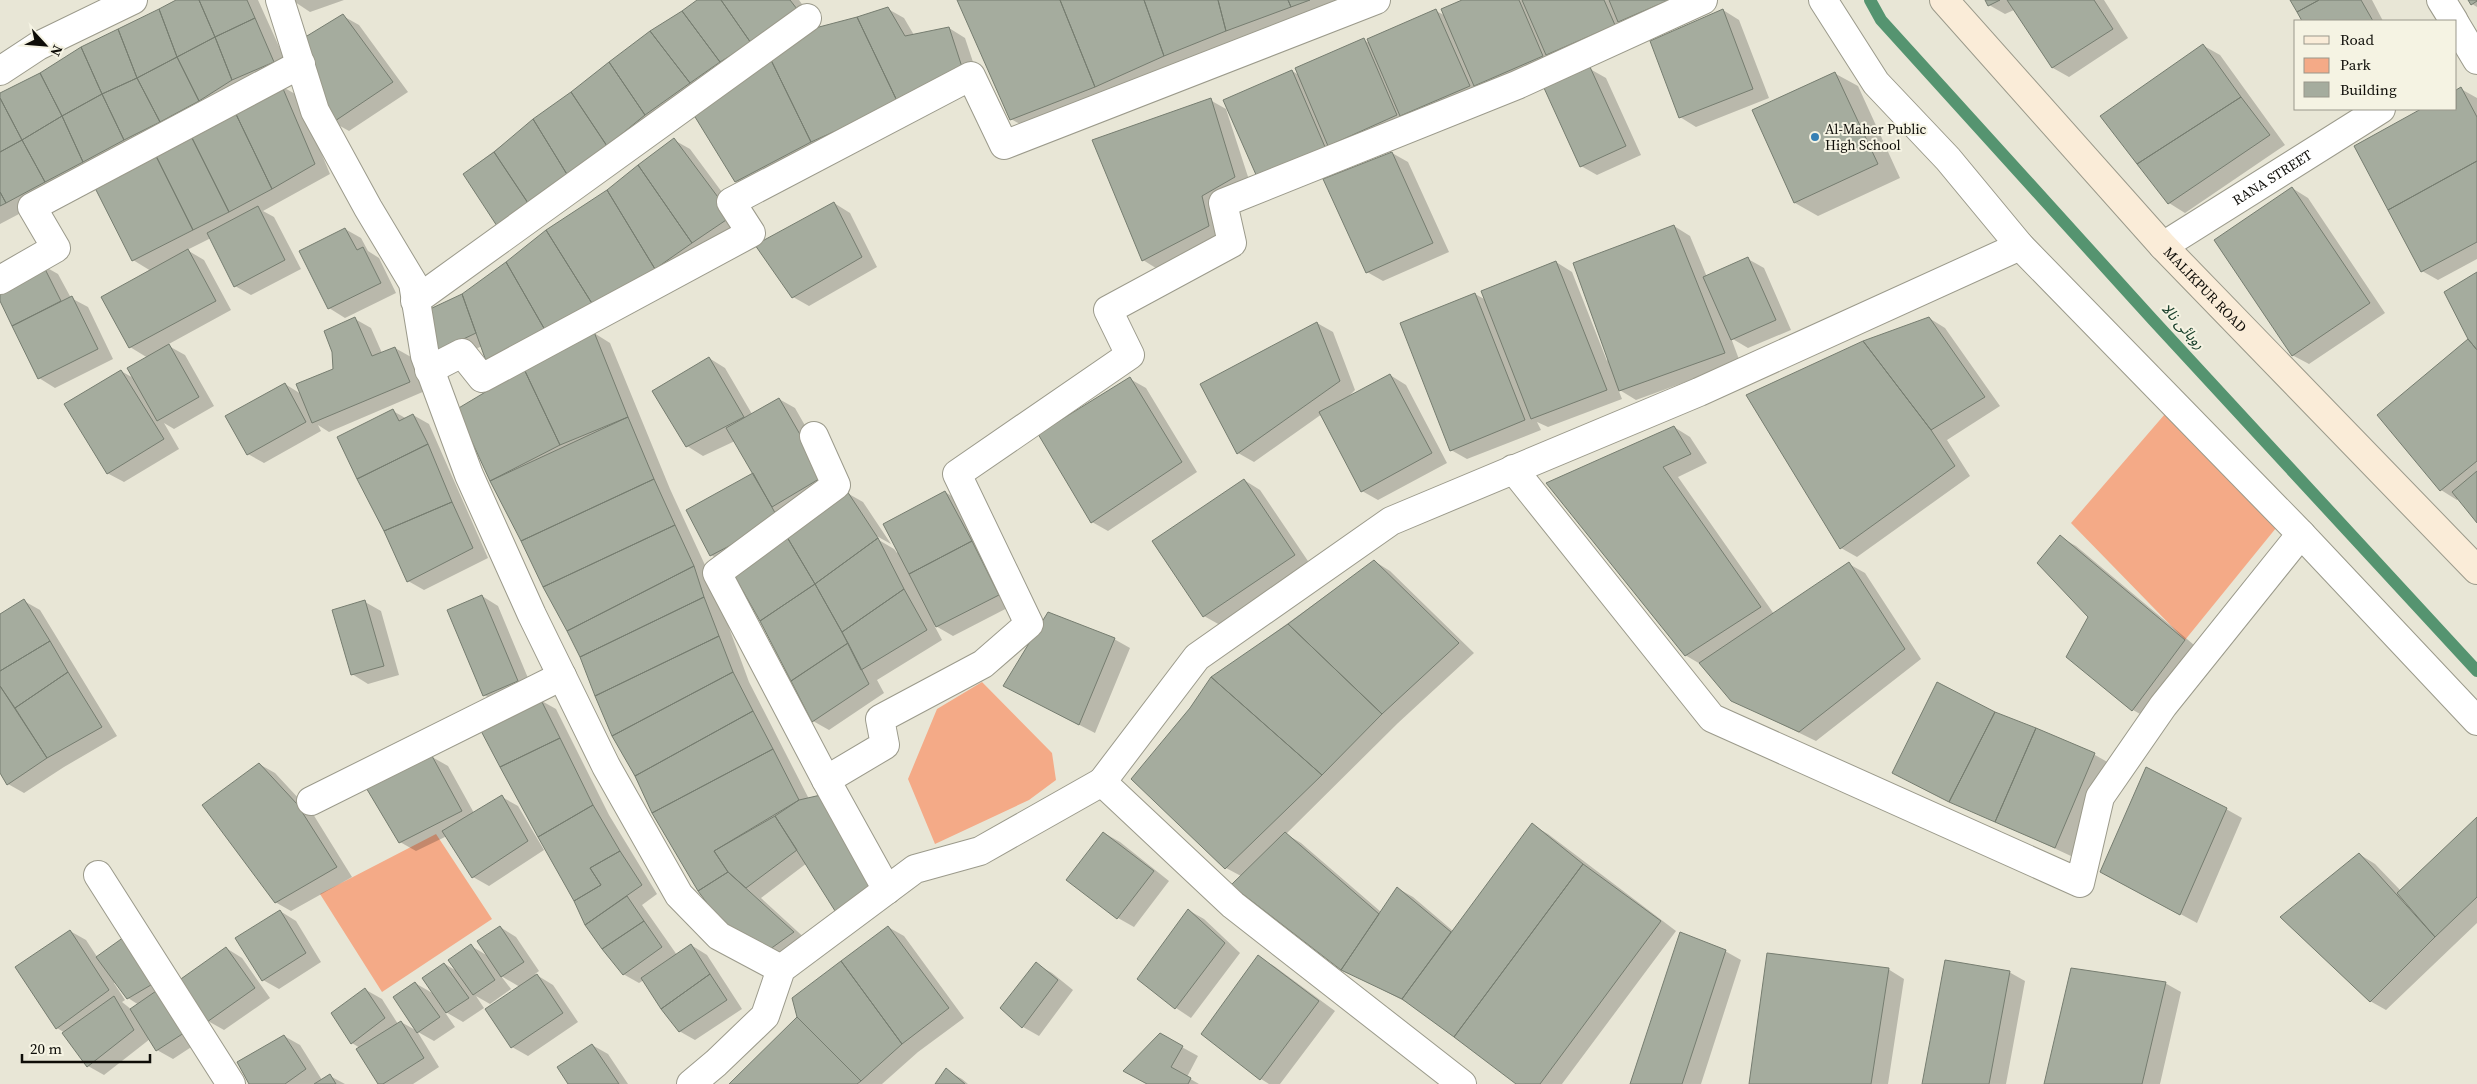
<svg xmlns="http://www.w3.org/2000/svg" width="2477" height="1084" font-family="'Source Serif 4','Noto Sans Arabic',serif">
<rect width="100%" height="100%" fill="#e8e6d6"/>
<path fill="#f4aa87" d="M2165 414 2276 528 2185 640 2071 523Z
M982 682 1052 753 1056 780 1029 800 935 844 908 779 937 709Z
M436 834 492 919 382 992 320 894Z"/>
<path fill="#0003" fill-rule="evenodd" d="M181 0H258L290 71 0 224V94Z
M292 0H344L310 12Z
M699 0H799L812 18 514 234 464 174 651 32Z
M958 0H1351L1027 128 1011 119Z
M1465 0H1666L1274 185 1292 71 1299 75 1364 40 1371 44 1436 11 1446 16Z
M1986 0H2104L2128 38 2069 77 2053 68 2014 10 2005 14 1989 5Z
M2291 0H2372L2383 21H2303Z
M2470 0H2477V7L2472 4Z
M888 9 904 18 914 35 949 28 965 38 978 77 752 190 736 181Z
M1723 10 1739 20 1769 98 1696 127 1680 117Z
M343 16 359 25 408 92 349 131 333 122Z
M2204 46 2220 55 2285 145 2185 213 2169 203 2101 116Z
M1590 69 1606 78 1641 155 1597 175 1581 166Z
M1834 73 1858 86 1900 178 1818 216 1795 203Z
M281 86 297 95 330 174 263 211 274 217 301 269 251 295 235 286 211 238 187 250 204 260 231 310 167 345 185 355 214 406 174 429 164 423 179 449 124 482 107 473 121 371 135 379 148 358 130 347 151 271 133 260Z
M2461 89 2477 98V259L2438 280 2422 271 2355 147 2424 109H2456V91Z
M1210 100 1226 109 1251 186 1225 235 1159 270 1143 260 1093 141Z
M674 140 690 149 747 226 671 278 482 346 453 360 463 295 608 191Z
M1392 153 1408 162 1449 252 1383 281 1367 272Z
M2292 188 2308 198 2385 313 2309 364 2292 355Z
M834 203 850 213 877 267 809 306 793 297Z
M1674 226 1690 236 1707 277 1748 259 1764 268 1791 330 1748 348 1731 338 1740 362 1636 400 1618 389 1622 399 1548 427 1537 422 1541 430 1467 459 1451 450 1475 294 1486 300 1556 262 1572 272 1607 361Z
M345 229 361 238 368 251 379 258 396 293 345 318 329 308 301 251Z
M42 265 58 274 71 298 88 307 113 359 55 388 39 378 0 299Z
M2477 273V521L2459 498 2457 500 2441 490 2469 339Z
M1929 318 1945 328 2000 406 1947 440 1970 476 1857 557 1841 548 1748 395Z
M355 319 371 328 382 353 395 348 411 357 425 391 329 432 318 425 321 431 264 463 248 454 285 384 301 394 335 370 333 352Z
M1317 323 1333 332 1355 390 1346 399 1390 375 1406 385 1447 463 1378 500 1362 491 1322 414 1254 462 1238 453Z
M594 333 610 343 670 489 710 576 749 682 809 799 807 863 761 898 809 942 783 960 766 951 653 812 614 736 581 656 491 480Z
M709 358 725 368 752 414 779 399 795 408 839 485 727 565 711 555 755 474 735 441 703 456 687 446 654 391Z
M1130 379 1146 388 1197 472 1108 531 1092 522Z
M393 411 407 419 413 415 429 424 488 558 424 590 408 581 338 437Z
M1674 427 1690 437 1707 463 1678 477 1774 614 1849 564 1865 573 1921 659 1816 741 1732 700 1702 665 1685 655 1548 483Z
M1244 480 1260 490 1310 564 1220 625 1204 616Z
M945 492 961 502 1015 604 953 636 934 625 942 640 877 680 884 693 829 730 813 721 761 620 847 493 863 502 891 544 873 534 872 536 894 549 897 553Z
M2060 537 2076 546 2200 650 2149 719 2133 710 2089 617Z
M1374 561 1390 571 1474 653 1398 723 1286 834 1301 843 1381 912 1397 888 1413 897 1453 931 1532 825 1548 834 1676 931 1562 1084H1518L1408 1003 1342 969 1241 876 1226 868 1191 709 1212 678Z
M482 596 498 606 533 690 500 704 484 695Z
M24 601 40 610 117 736 64 767 24 793 8 784 0 771V615Z
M365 602 381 611 399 675 368 684 352 674Z
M1114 639 1130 648 1095 733 1004 686Z
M540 700 556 709 609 815 657 894 642 905 677 955 691 945 707 955 742 1009 695 1040 679 1031 644 980 639 983 623 974 586 924 575 900Z
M1995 713 2095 755 2111 764 2071 856 1909 781Z
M432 757 448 766 474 813 502 797 518 806 544 850 489 886 473 877 447 836 416 851 400 842Z
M259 764 275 773 313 814 352 877 291 911 275 902Z
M2226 809 2242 818 2197 923 2118 880Z
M2477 819V923L2386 1010 2370 1001 2359 854 2375 864 2401 891Z
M1104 833 1120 842 1169 881 1134 927 1118 918Z
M1188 910 1204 919 1240 953 1191 1018 1176 1008Z
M280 911 296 921 321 962 279 989 263 980Z
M500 927 516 937 539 971 535 974 553 985 578 1022 528 1056 512 1047 520 987 501 976 511 989 490 1004 476 996 484 1008 463 1022 444 1011 455 1027 434 1041 418 1032 415 983 434 994 445 964 458 972 471 946 488 956Z
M888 927 904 936 964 1018 918 1052 882 1084H731Z
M70 931 86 940 98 958 124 939 202 1040 173 1059 157 1050 150 1039 104 1075 88 1066 65 1033 57 1028ZM116 982 128 998 139 1005 132 1010 122 1002 125 1000 114 983Z
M226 948 242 958 270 998 224 1030 208 1021Z
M1725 951 1741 960 1701 1084H1631Z
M1258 957 1274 966 1335 1011 1280 1084H1269L1261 1079 1202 1034Z
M1036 964 1052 973 1073 990 1039 1036 1023 1027Z
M1888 969 1904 979 1888 1084H1750Z
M2009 972 2025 981 2006 1084H1923Z
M2165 983 2181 992 2160 1084H2045Z
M366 990 382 999 398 1024 401 1022 417 1031 439 1067 413 1084H380L360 1048 352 1043Z
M1160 1035 1198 1056 1187 1077 1199 1084H1149Z
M284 1036 300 1045 322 1080 330 1076 345 1084H250Z
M592 1045 608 1054 628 1084H570Z
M946 1070 962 1079 968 1084H936Z"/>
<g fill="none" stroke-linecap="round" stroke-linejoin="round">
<path stroke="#559470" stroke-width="12" d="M1870 0 1881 20 2153 320 2477 671"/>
</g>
<path fill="#a5ac9e" stroke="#767d70" d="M176 0H199L215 37 177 57 159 9Z
M199 0H247L255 18 215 37Z
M697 0H721L751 43 720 62 682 11Z
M721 0H790L797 9 751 43Z
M957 0H1060L1095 87 1010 120Z
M1060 0H1144L1164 56 1095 87Z
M1144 0H1218L1226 31 1164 56Z
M1218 0H1288L1291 7 1226 31Z
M1288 0H1310L1291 7Z
M1462 0H1519L1543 56 1474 86 1441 9Z
M1522 0H1604L1615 25 1546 55Z
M1609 0H1669L1618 22Z
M1985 0H2000L1988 6Z
M2007 0H2094L2113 29 2052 68Z
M2290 0H2319L2297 12Z
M2319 0H2361L2373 21H2302L2297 12Z
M2468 0H2477V1L2471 5Z
M888 7 905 36 949 27 962 67 898 103 857 17Z
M159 9 177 57 137 78 118 29Z
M1436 9 1470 86 1400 116 1367 39Z
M1723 9 1753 89 1679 118 1650 41Z
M682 11 720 62 690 83 650 31Z
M343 14 393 82 332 123 302 39Z
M857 17 898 103 811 142 770 58 819 27Z
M255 18 274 62 232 80 215 37Z
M118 29 137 78 102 94 81 47Z
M650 31 690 83 645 115 609 62Z
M215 37 232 80 199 101 177 57Z
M1364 38 1397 115 1328 146 1295 68Z
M2203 44 2241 97 2137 164 2100 116Z
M81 47 102 94 62 116 40 73Z
M177 57 199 101 160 122 137 78Z
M770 58 811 142 735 182 692 112Z
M609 62 645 115 607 146 571 92Z
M1590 67 1626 146 1580 167 1544 88Z
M1292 70 1325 147 1257 177 1223 100Z
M1835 72 1878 164 1794 203 1752 110Z
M40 73 62 116 22 140 0 98V93Z
M137 78 160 122 124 140 102 94Z
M281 84 315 164 272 189 234 110Z
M2461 87 2477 117V161L2388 210 2354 146 2421 109H2456V90Z
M571 92 607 146 568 176 533 119Z
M102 94 124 140 83 162 62 116Z
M2241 97 2270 135 2168 204 2137 164Z
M0 98 22 140 0 152Z
M1211 98 1235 177 1202 196 1209 226 1142 261 1092 140Z
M234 110 272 189 229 212 190 134Z
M62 116 83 162 45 182 22 140Z
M533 119 568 176 528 203 494 152Z
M190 134 229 212 193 230 154 152Z
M674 138 732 216 692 243 638 165Z
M22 140 45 182 6 203 0 192V152Z
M154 152 193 230 132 261 93 184Z
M494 152 528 203 497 226 463 174Z
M1392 152 1433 243 1366 273 1323 179Z
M2477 161V242L2421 272 2388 210Z
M638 165 692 243 655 269 607 190Z
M2292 187 2370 303 2292 356 2214 240Z
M607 190 655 269 593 305 546 230Z
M0 192 6 203 0 206Z
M834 202 862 257 792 298 755 245Z
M258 206 285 260 234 287 207 233Z
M1674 225 1725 353 1619 391 1573 263Z
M345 228 357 250 363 247 381 283 328 309 299 251Z
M546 230 593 305 545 330 506 262Z
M188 249 216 301 129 348 101 297Z
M1748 257 1776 320 1731 340 1703 277Z
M1556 261 1607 390 1531 419 1481 291Z
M506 262 545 330 486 361 462 294Z
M42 263 61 301 12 326 0 301V285Z
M2477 272V350L2468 339 2444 292Z
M1475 293 1525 420 1450 451 1400 323Z
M462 294 476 333 436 352 430 309Z
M72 296 98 349 38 379 12 326Z
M355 317 372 356 395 347 410 382 312 423 296 384 333 369 332 352 324 331Z
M1929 317 1985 397 1931 430 1863 341Z
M1317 322 1340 381 1237 454 1200 384Z
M594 332 628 417 560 445 524 369Z
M2468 339 2477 350V461L2440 491 2377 415Z
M1863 341 1931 430 1955 466 1840 549 1746 395Z
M169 344 199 397 157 421 127 368Z
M709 357 744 417 686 447 652 391Z
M524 369 560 445 490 481 457 409Z
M121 370 164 439 107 474 64 404Z
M1390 374 1432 453 1361 492 1319 412Z
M1130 377 1182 462 1091 523 1038 434Z
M285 383 306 422 247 455 225 416Z
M779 398 824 476 772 507 726 428Z
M393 409 399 421 413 414 428 444 357 479 337 437Z
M628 417 654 479 521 541 490 481Z
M1674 426 1691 454 1663 467 1761 607 1685 656 1546 483Z
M428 444 452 502 384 531 357 479Z
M2477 471V523L2452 492Z
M753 473 779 520 710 556 686 510Z
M654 479 675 525 543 587 521 541Z
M1244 479 1295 555 1203 617 1152 541Z
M847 491 878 538 815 584 787 537Z
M945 491 972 541 909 574 883 524Z
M452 502 473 548 407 582 384 531Z
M675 525 694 566 567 631 543 587Z
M2060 535 2185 640 2132 711 2066 657 2088 617 2037 563Z
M787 537 815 584 760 621 735 577Z
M878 538 904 589 842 632 815 584Z
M972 541 999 595 936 627 909 574Z
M1374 560 1459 643 1382 714 1288 624Z
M1849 562 1905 649 1799 732 1731 701 1699 663Z
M694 566 704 597 580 657 567 631Z
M815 584 848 643 791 681 760 621Z
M904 589 927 630 861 670 842 632Z
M482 595 518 681 483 696 447 610Z
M704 597 719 636 595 696 580 657Z
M24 599 50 641 0 671V614Z
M365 600 384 666 351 675 332 610Z
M1048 612 1115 638 1079 725 1003 686Z
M1288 624 1382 714 1322 775 1211 677Z
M719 636 733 672 612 736 595 696Z
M50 641 68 672 15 708 0 686V671Z
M848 643 869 684 812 722 791 681Z
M68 672 102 727 47 758 15 708Z
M733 672 753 711 635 776 612 736Z
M1211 677 1322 775 1225 869 1131 779 1190 708Z
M1937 682 1995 712 1949 802 1892 773Z
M0 686 47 758 7 785 0 773Z
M540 698 560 738 500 767 480 729Z
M753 711 773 749 652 813 635 776Z
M1995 712 2036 728 1995 822 1949 802Z
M2036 728 2095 753 2055 848 1995 822Z
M560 738 593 805 538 837 500 767Z
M773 749 799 800 714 851 728 872 698 891 652 813Z
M432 756 462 811 399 843 365 786Z
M259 763 297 804 337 867 275 903 202 805Z
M2146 767 2227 808 2180 915 2100 872Z
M825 794 873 884 837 914 775 816 799 800Z
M502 795 528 841 472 878 442 831Z
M593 805 620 851 590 868 601 885 574 901 538 837Z
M775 816 797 850 746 888 728 872 714 851Z
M2477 817V897L2435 937 2397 893Z
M1532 823 1583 864 1454 1037 1402 999Z
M1103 832 1154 871 1117 919 1066 880Z
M1285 832 1379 914 1341 970 1231 885Z
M620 851 642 885 585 925 574 901 601 885 590 868Z
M2359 853 2435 937 2370 1002 2280 917Z
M1583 864 1661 921 1540 1084H1516L1454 1037Z
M728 872 794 932 766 952 724 926 698 891Z
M1397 887 1451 932 1402 999 1341 970Z
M627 896 644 921 602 949 585 925Z
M1188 909 1225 943 1175 1009 1137 979Z
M280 910 306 953 262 981 235 938Z
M644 921 662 947 623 975 602 949Z
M500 926 524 962 501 977 477 941Z
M888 926 949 1008 902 1044 841 961Z
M70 930 109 990 56 1029 15 967Z
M1680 932 1726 950 1682 1084H1630Z
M124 937 156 982 127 999 96 957Z
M471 944 495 980 473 995 448 960Z
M691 944 710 974 661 1009 641 978Z
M226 947 255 988 207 1022 178 981Z
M1767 953 1889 968 1871 1084H1749Z
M1258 955 1319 1001 1260 1080 1201 1034Z
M1945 960 2010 971 1989 1084H1922Z
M841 961 902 1044 861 1081 797 1017 792 998Z
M1036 962 1058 980 1022 1028 1000 1008Z
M444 963 469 998 446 1013 422 978Z
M2071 968 2166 982 2142 1084H2044Z
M537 974 563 1013 511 1048 485 1009Z
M710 974 727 1000 679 1032 661 1009Z
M415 982 440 1017 417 1033 393 997Z
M365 988 385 1018 351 1044 331 1013Z
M159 989 187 1031 156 1051 130 1009Z
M114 996 134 1030 87 1067 62 1033Z
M797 1017 861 1081 857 1084H729Z
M401 1021 424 1058 383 1084H378L356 1049Z
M1160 1033 1183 1046 1171 1067 1191 1078 1188 1084H1147L1123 1071Z
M284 1035 306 1069 285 1084H249L237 1062Z
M592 1044 619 1084H568L557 1067Z
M946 1068 965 1084H935Z
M330 1074 336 1084H314Z"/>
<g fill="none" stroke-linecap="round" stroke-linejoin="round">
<defs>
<g id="street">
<path d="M280 0 315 111 368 208 413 283 425 356 469 475 532 615 606 766 679 895 719 936 781 969"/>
<path d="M2441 0 2454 21"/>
<path d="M2456 25 2477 60"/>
<path d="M0 71 38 46 133 0"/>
<path id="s1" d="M2163 246 2381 109"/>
<path d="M0 280 56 248 32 207 301 64"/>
<path d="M415 301 807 18"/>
<path d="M429 370 462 353 482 378 751 233 731 202 971 76 1004 145 1376 0"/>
<path d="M814 436 836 485 717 573 826 780"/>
<path d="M1513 469 1712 718 2080 883 2100 797 2163 706 2301 534 2020 246 1948 159 1876 83 1823 0"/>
<path d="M2301 534 2477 721"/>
<path d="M311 801 562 676"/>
<path d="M98 875 231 1084"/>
<path d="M887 890 826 780 885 745 880 719 983 664 1029 624 957 474 1130 355 1108 310 1232 243 1223 203 1517 85 1703 0"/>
<path d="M691 1084 716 1063 765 1016 781 969 915 869 980 851 1102 782"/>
<path d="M1462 1084 1233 905 1102 782 1197 657 1391 521 1699 392 2020 246"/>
</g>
<g id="secondary">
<path id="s2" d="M1944 0 2163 246 2477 570"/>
</g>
</defs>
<use href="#street" stroke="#9b9a8b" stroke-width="30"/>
<use href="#secondary" stroke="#9b9a8b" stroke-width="30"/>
<use href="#street" stroke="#fff" stroke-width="28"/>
<use href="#secondary" stroke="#faecd8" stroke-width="28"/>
</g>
<circle fill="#3680b4" stroke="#f5f3e3" stroke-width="2" cx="1815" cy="137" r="5"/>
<g text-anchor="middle" stroke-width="4" stroke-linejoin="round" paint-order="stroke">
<g font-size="14" fill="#0e0d08" stroke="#f5f3e3" text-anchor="start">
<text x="1825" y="134">Al-Maher Public<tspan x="1825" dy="16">High School</tspan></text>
</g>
<g font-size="14" fill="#0e0d08" stroke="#f5f3e3">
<text dy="5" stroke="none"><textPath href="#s1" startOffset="129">RANA STREET</textPath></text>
<text dy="5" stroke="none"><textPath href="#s2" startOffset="390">MALIKPUR ROAD</textPath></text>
</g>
<g font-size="15" font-style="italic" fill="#1a402c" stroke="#f5f3e3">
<text transform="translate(2183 326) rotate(48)" y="5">روہائی نالا</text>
</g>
</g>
<rect x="2294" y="20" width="162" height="90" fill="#f5f3e3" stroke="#99978b"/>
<rect x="2304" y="36" width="25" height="8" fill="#faecd8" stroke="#99978b"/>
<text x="2340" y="45" font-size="15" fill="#0e0d08">Road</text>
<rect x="2304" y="58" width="25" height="15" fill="#f4aa87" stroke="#99978b"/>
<text x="2340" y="70" font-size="15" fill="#0e0d08">Park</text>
<rect x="2304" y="82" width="25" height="15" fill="#a5ac9e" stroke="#99978b"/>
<text x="2340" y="95" font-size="15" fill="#0e0d08">Building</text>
<g transform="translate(45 45) rotate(116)" stroke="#f5f3e3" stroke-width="4" paint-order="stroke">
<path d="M0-4L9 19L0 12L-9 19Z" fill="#0e0d08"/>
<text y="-8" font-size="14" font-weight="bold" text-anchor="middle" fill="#0e0d08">N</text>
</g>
<path d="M22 1054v8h128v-8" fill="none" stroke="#0e0d08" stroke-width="2.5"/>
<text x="30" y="1054" font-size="15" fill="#0e0d08" stroke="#f5f3e3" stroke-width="4" paint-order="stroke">20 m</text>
</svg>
